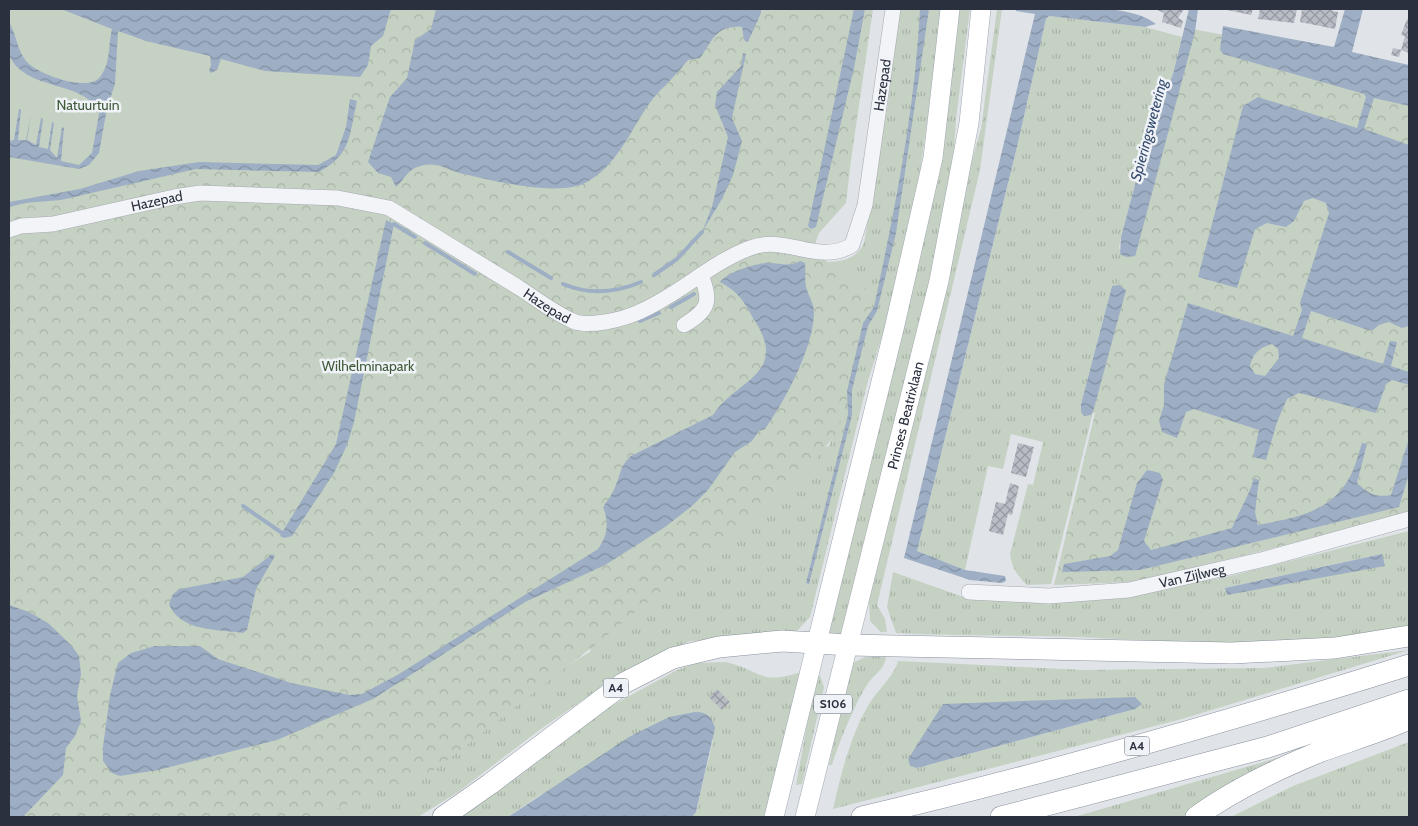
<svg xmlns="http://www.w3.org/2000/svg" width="1418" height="826" font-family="Cabin,sans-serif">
<defs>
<pattern id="grass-tufts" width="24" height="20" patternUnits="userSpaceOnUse" patternTransform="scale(1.25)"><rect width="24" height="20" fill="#c5d1c2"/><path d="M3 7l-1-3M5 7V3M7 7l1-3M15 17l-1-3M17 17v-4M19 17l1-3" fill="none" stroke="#a9b4a8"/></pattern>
<pattern id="park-crowns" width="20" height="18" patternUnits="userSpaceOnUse" patternTransform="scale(1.25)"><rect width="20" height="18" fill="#c5d1c2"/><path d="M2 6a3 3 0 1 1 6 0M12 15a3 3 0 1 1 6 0" fill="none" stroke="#a9b4a8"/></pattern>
<pattern id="water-waves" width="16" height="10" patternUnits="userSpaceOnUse" patternTransform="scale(1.25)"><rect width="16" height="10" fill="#9eafc5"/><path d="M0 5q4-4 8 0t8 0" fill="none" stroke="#818fa1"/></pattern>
<pattern id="building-cross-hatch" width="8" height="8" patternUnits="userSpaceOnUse" patternTransform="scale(1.25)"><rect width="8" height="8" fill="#b8bcc4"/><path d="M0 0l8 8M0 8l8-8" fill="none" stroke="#9699a1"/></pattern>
</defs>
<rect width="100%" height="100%" fill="#e0e3e8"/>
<path fill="url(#grass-tufts)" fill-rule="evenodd" d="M899 9H943L916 201 885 327 867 384 810 617 798 630 789 637 690 641 629 668 538 731 458 792 418 817H300L513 698 590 652 591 647 821 449 829 446 835 431 824 262C842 262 856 260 864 243L888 103Z
M956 9H970L956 119 951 194 844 638H825Z
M997 9H1002L980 170 877 605 885 619 887 632H881L870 621 869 600 968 174 981 129Z
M1049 16 1145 27 1182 37 1173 74 1149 132 1121 237 1119 248 1126 257V290L1112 286 1081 404V412L1091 415 1093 412 1051 584 1027 585C1017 575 1012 568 1010 554L1028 484 1033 485 1043 442 1011 434 1003 469 988 466 965 570 917 551 1017 147 1046 19Z
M1409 531V626C1300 651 1188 642 1078 637 1017 635 957 636 896 633L887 607 893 572 969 599 1107 598 1226 577ZM1382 554 1384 566 1225 589V588Z
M1409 650 1182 719 833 809C841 774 850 737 868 706 876 691 894 677 898 661L1083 670 1263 668ZM1135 709 917 768 911 766Z
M865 657H886C885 668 875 674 869 682 857 698 838 745 832 765H829L850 668 853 663Z
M726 662C765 672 759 686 804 671L767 817H692L696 812 713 740 540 795 508 817H461L517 778 611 706 677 670 697 663Z
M816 675 820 676 824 687 802 784 796 785Z
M1409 742V817H1231L1293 786Z
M1308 749 1183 817H1074Z"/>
<path fill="url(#park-crowns)" d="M9 9H873L851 160 846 203 819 233 812 251 875 295 838 431 804 475 605 637 436 769 316 817H9Z
M1192 29 1409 68V515L1134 582 1054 585 1095 413 1085 411 1159 132Z"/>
<path fill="#c5d1c2" d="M9 9H61L146 41 210 56 211 65 220 59 265 71 360 77 350 99 346 127 336 155 318 165 199 162 80 189 9 202Z"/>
<path fill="url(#water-waves)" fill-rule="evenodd" d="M61 9H391L383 36 371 46 368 65 360 77 265 71 221 59 217 70 211 73 209 71 211 65 210 56 146 41 118 31 115 84 107 108 99 153 89 165 79 169 9 157V141L14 140 19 109H21L18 140H26L31 114 27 140 36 145 41 118 43 119 39 147 48 149 52 122 54 123 50 150 57 158 62 127 64 128 61 161 79 165 92 153 99 114C88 80 27 92 10 57 6 48 9 31 9 22 16 33 17 50 26 61 37 74 88 93 100 77 111 63 108 45 112 29Z
M436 9H761V13L748 42 744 40 742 27C715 25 713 41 700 58L688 60C678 73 666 84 655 96 633 123 620 164 587 182 560 197 498 182 468 175 449 172 438 159 417 167 407 171 403 181 396 187L391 177 378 173 368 162 390 97 407 78 415 40 431 29Z
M854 9H865L854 68 816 227 811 229 808 226Z
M920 9H929L896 233 877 311 868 326 852 390V415L809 584 806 583 848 415 847 391 863 323 874 307C895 208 915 110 920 9Z
M1016 9C1052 9 1128 1 1156 24L1145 27 1049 16 1046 19 1017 147 917 551 965 570 1005 576 1006 581 1002 583 970 580 904 558 1035 14 1016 11Z
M1189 9H1198L1195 32 1136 253 1135 256 1126 257 1120 254 1121 237 1149 132 1173 74Z
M1345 9H1363L1352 52 1409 65V106L1374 98 1364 129 1409 145V326L1402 328 1389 322 1379 325 1373 330H1368L1311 311 1302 338 1383 364 1390 341 1397 342 1391 366 1409 372V385L1392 380 1386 384 1376 413 1299 393 1287 399 1277 422 1266 460 1253 457 1259 430 1194 409 1186 412 1177 438 1162 432 1159 421 1164 405V384L1188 303 1293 336 1302 310 1300 303 1329 213 1326 203 1313 198 1304 201 1294 221 1286 227 1267 223 1255 229 1237 288 1198 277 1243 106 1258 97 1357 128 1366 97 1364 94 1223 54 1220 50 1223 26 1334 47ZM1272 344 1278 349 1279 358 1265 376 1255 374 1250 366C1253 353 1259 348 1272 344Z
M743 53 746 54 732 118 742 141 733 175 722 199 702 232 712 207 728 137 715 105 717 92 741 66Z
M350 99 357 101C349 135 352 154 319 172L196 169 61 200 25 203 9 207V202L80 189 139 171 199 162 318 165 336 155 346 127Z
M386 220 394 224 354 422 347 445 334 473 292 536 284 538 280 536 336 444Z
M800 261 805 263C806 271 804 283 807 290 809 297 814 304 814 312 814 347 785 401 765 429L759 431 752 441 735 452 708 490 692 506 665 527 605 565 525 602 373 699 277 740 158 770 120 776 112 773 103 761V747L110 695 118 663 131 653 155 646H200L218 659 291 683 350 695 362 694 399 674 598 549C608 535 609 522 603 507 608 500 613 493 616 485 621 473 620 466 631 456L713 415C736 379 789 375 755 321 743 301 741 294 720 282 728 272 753 264 766 263 779 262 788 268 800 261Z
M1119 285 1126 290 1093 412 1091 415 1084 416 1081 412V404L1112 286Z
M1409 439V474L1399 507 1140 570 1062 572 1064 564 1110 556 1118 550 1137 483 1147 470 1160 473 1163 480 1144 541 1151 550 1232 528C1239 511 1249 496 1254 478L1259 480 1255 512 1258 525C1293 518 1329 513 1348 480 1355 469 1358 455 1362 443L1367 444 1357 483C1368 493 1375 498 1391 495Z
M272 554 275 556 256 589 247 630 243 633C218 629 180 632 169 604L173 594 180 589 243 577Z
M1382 554 1385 566 1227 595 1225 588Z
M9 605 29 612 48 623 72 646 79 656 81 674 77 696 81 721 75 736 66 748 63 775 23 817H9Z
M1135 697 1142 704 1135 709 917 768 910 766 908 759 943 704Z
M695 712C707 712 711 716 715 728L696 812 692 817H508L629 737 669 717Z"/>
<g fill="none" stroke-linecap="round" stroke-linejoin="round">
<path stroke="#9eafc5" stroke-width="4" d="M394 224 415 237
M425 243 475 274
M508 252 551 278
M654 275 677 259 702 232
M563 284C589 295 615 293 641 282
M671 307 694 294
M640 321 659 313
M243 506 282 533"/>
</g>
<path fill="url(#building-cross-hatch)" d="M1155 9H1184L1178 18 1183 21 1181 28 1162 22 1164 13Z
M1222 9H1253L1251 15Z
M1260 9H1297L1294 23 1258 19Z
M1302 9H1333L1332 11 1338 12 1335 29 1300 22Z
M1407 19 1409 20V53L1401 50 1399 57 1391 55 1393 48 1401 50 1405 36 1401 35Z
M1018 443 1034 447 1026 477 1011 473Z
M1010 483 1019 486 1012 515 1008 514 1003 535 989 531 996 502 1005 504Z
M717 689 730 702 722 710 709 697Z"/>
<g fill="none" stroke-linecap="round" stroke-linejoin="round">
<defs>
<g id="minor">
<path id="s1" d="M9 230 21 226 53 224 174 197 200 193 338 198 389 208C432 234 475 261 518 287 535 298 554 313 573 321 589 328 624 319 639 312 679 295 710 263 750 248 787 234 818 266 852 245L865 205 893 9"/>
<path d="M684 325C708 310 712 303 701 275"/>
<path id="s2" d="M969 592 1049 596 1129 590 1265 559 1409 519"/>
</g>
<g id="major">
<path d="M774 817 894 329 933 158 950 9"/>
<path id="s3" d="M805 817 939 281 969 123 981 9"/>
</g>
<path id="highway" d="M443 817 490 784 624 683 673 658 719 647 782 641 849 645 1232 653 1335 648 1409 636
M862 817C1047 774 1229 721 1409 665
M1001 817 1268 747 1409 700
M1196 817C1230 792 1280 768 1319 752 1349 741 1380 732 1409 719"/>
</defs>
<use href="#minor" stroke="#a6aab2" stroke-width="16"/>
<use href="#major" stroke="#a0a7b3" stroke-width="20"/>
<use href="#highway" stroke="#88909d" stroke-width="22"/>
<use href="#minor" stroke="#f2f4f7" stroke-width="15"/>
<use href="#major" stroke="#fff" stroke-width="19"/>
<use href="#highway" stroke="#fff" stroke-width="21"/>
</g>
<g text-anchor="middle" stroke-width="5" stroke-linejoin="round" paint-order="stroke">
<g fill="#eff2f6" stroke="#656a75" stroke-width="1">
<rect x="603.5" y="678.5" width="25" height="19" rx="4"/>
<rect x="814" y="694.5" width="38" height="19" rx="4"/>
<rect x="1124.5" y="736.5" width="25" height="19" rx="4"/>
</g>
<g font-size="12" font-weight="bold" fill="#2a303e">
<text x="616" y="692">A4</text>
<text x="833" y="708">S106</text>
<text x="1137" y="750">A4</text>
</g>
<g font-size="14" fill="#2a303e" stroke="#eff2f6">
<text dy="5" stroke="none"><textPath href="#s1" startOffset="1065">Hazepad</textPath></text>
<text dy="5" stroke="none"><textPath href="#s1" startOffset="151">Hazepad</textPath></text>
<text dy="5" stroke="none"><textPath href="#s1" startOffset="571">Hazepad</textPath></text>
<text dy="5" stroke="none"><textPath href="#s3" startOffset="414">Prinses Beatrixlaan</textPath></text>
<text dy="5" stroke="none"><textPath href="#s2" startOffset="225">Van Zijlweg</textPath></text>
</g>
<g font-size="14" fill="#3d5938" stroke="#eff2f6">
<text x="88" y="110">Natuurtuin</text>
<text x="368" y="371">Wilhelminapark</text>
</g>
<g font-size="15" font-style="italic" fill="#374d6f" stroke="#eff2f6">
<text transform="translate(1149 130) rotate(-75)" y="5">Spieringswetering</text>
</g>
</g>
<rect width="1418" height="826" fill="none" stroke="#2a303e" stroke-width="20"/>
</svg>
